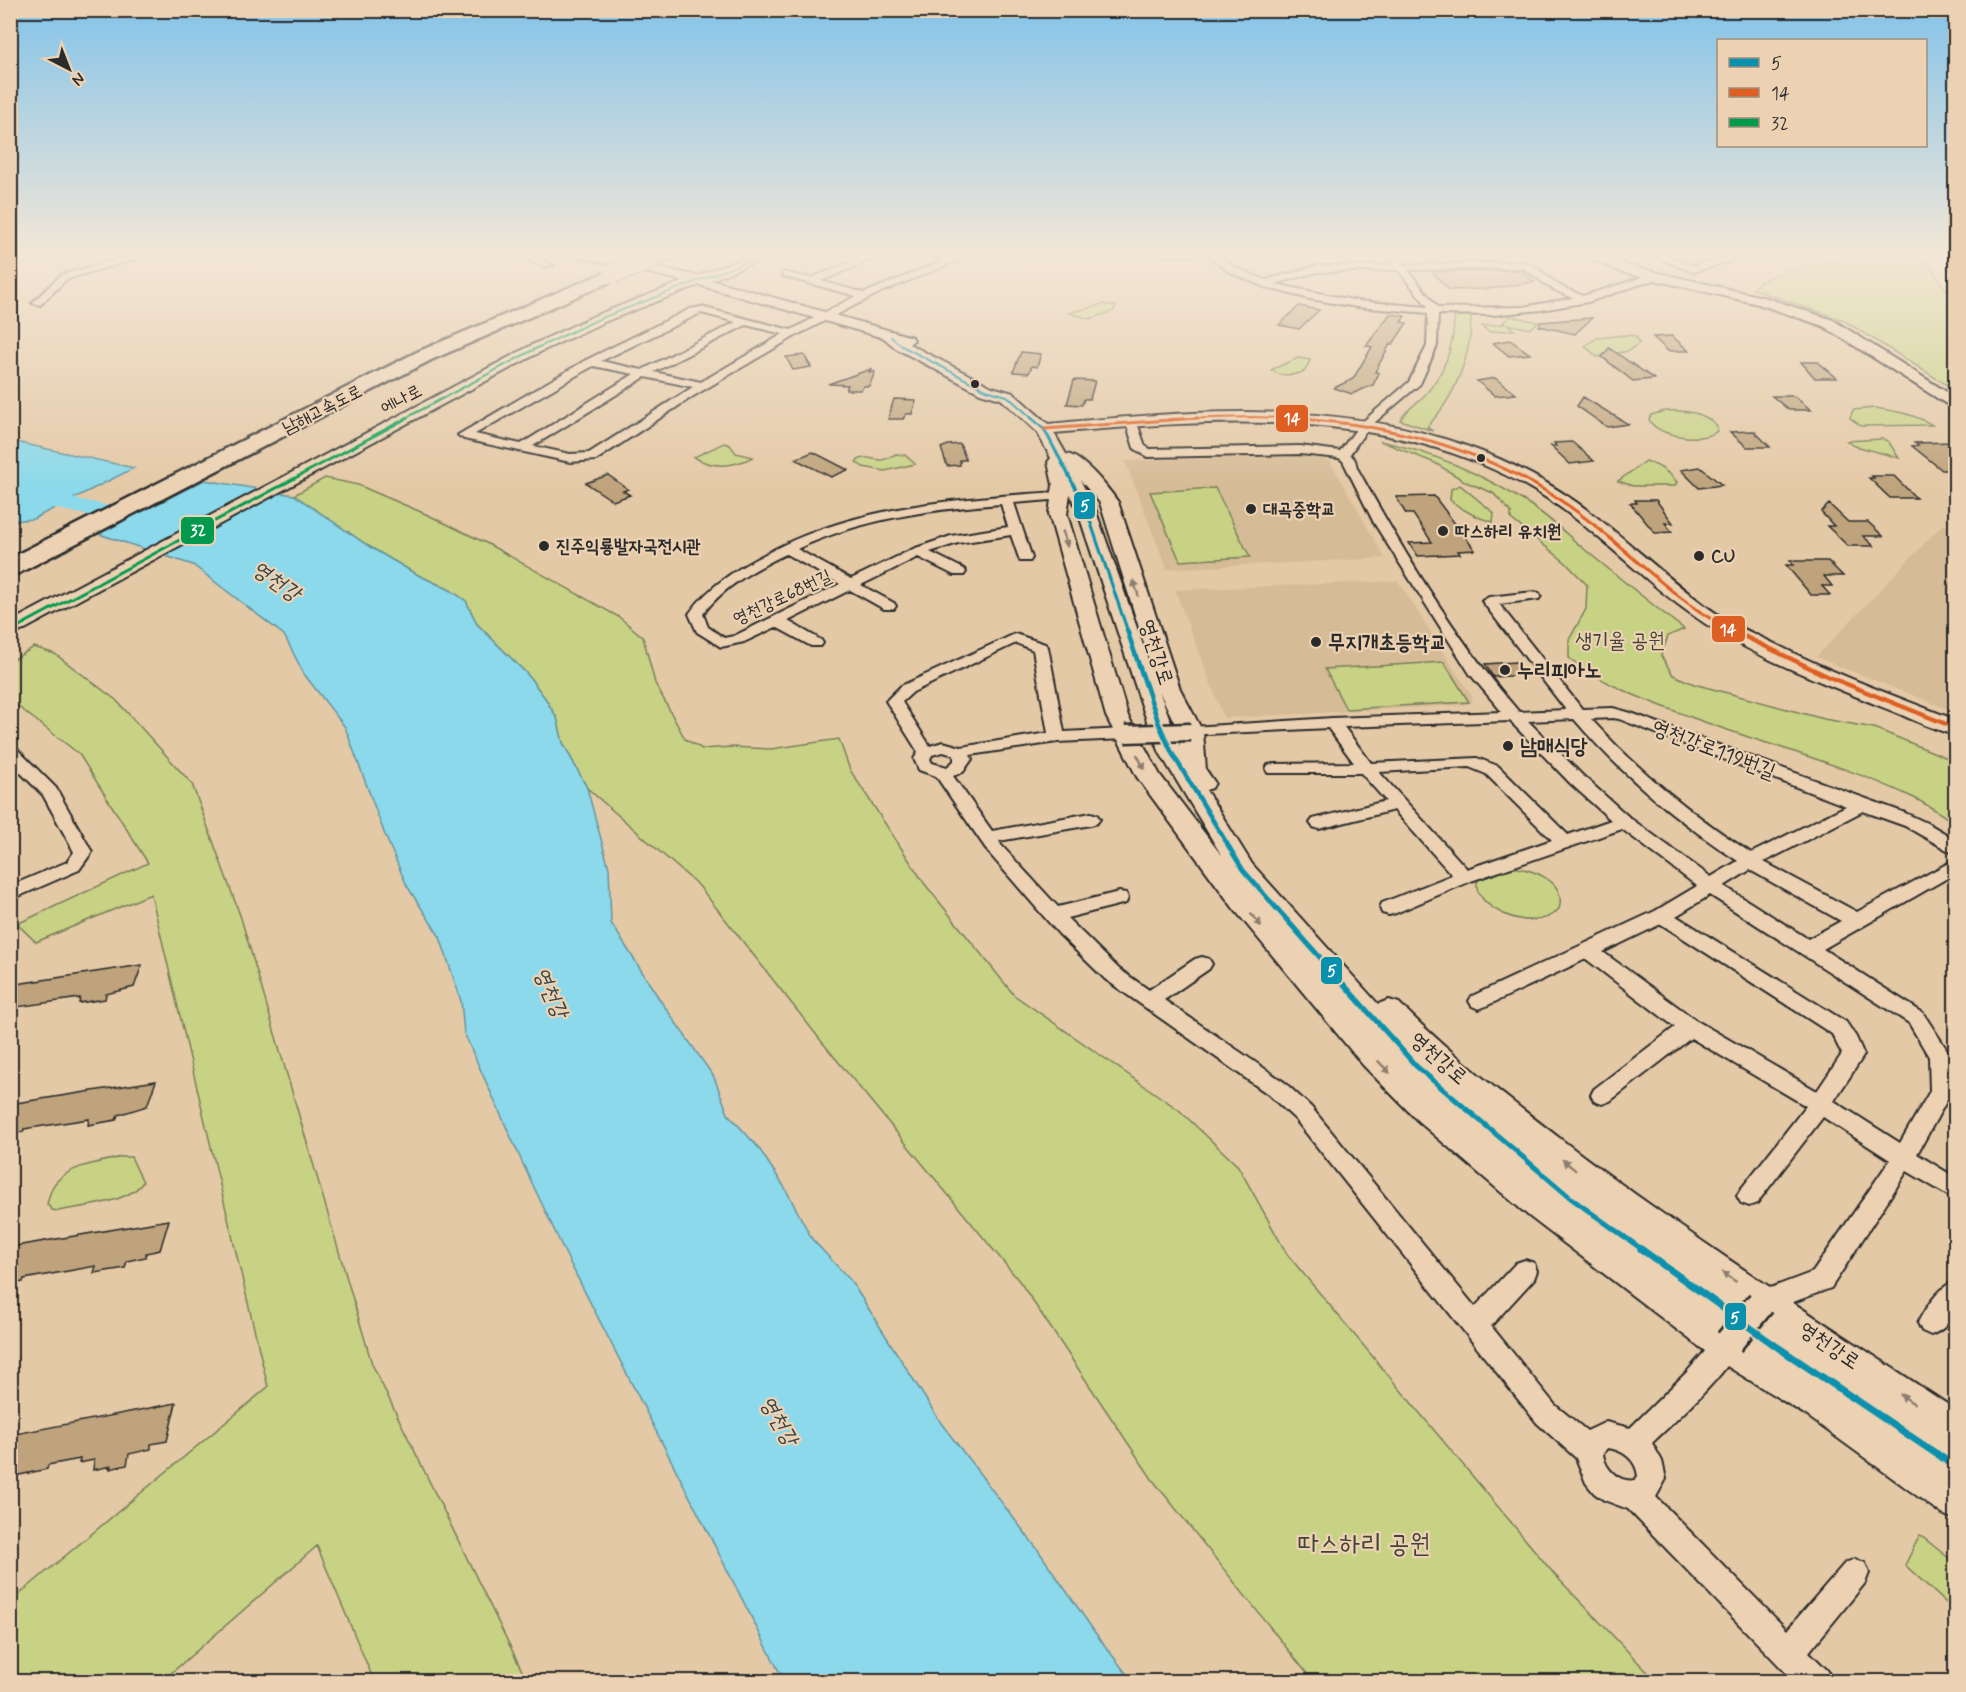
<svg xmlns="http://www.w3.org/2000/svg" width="1966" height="1692" font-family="Mynerve,'Poor Story',sans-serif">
<rect width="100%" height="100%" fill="#e4c9a6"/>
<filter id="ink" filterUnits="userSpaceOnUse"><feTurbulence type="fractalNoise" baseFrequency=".0167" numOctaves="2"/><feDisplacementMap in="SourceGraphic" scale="12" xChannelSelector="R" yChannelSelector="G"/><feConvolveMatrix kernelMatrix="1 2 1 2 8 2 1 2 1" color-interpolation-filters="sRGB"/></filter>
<g filter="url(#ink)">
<path fill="#d6bb97" d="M1300 456 1322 457 1330 461 1385 558 1167 569 1125 461Z
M1943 524 1955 528V712L1816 657Z
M1398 581 1471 695 1473 702 1464 705 1224 718 1175 590Z"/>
<path fill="#c7d285" stroke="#797e58" stroke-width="1.5" d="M1893 253 1927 262 1955 302V390L1843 320 1753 289C1766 267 1866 256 1893 253Z
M1103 304 1116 306 1114 311 1090 319 1069 313Z
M1461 316H1471C1472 356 1454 399 1427 427L1433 431 1400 420C1406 410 1416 404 1424 396 1444 374 1454 347 1454 317Z
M1511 316 1538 322 1530 329 1507 324 1514 330 1489 332 1482 326 1505 324 1502 323Z
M1625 335 1636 336 1639 343 1628 351 1597 357 1585 346 1597 338Z
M1298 358 1310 360 1305 371C1295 376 1280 377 1271 370Z
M1875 408C1895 411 1915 414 1932 425L1861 426 1850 418 1853 410Z
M1665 411C1683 410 1705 412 1717 426V431C1704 443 1655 437 1649 419L1651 415Z
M1882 439 1888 441 1899 458 1852 445 1847 441Z
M1380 441C1432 452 1482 474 1527 503 1547 515 1566 534 1584 549 1617 576 1650 603 1684 629L1668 636 1661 656 1673 675 1694 684 1824 719 1874 728 1955 761V823C1941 814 1927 804 1912 797 1841 763 1762 744 1688 716 1645 700 1605 686 1569 658V640L1586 609 1587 585 1565 562 1511 519V512L1493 493 1466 482 1435 463Z
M724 443 730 445 736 453 753 457C733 467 713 469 694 457Z
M896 454 905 455 915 464 885 471 863 467 856 462C864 454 871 460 881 460 886 460 891 456 896 454Z
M1646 461C1659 466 1668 471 1677 482L1675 486H1633L1618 481Z
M325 478 358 485 428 515 488 544 619 617 643 637 655 683 685 739 702 749 731 747 771 749 839 739 850 770 924 883 1014 995 1179 1110 1238 1166 1287 1254 1555 1575 1656 1681H1313L1152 1479 1020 1282 822 1042 699 886 587 788 563 743 557 718 545 698 527 674 477 624 466 601 450 590 416 574 370 547 294 495Z
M1460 485 1494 513 1493 522C1476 518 1464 511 1450 500L1451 489Z
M1215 488 1250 557 1180 561 1150 492Z
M34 647 55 654 116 700 192 784 241 918 372 1364 527 1681H374L317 1546 162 1681H11V1601L268 1387 151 894 36 942 17 924 148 863 79 754 11 701V661Z
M1444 662 1469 702 1346 709 1325 669Z
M1504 867C1526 867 1568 878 1559 909 1530 941 1457 897 1482 875 1487 871 1498 869 1504 867Z
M122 1157H131L143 1182C129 1203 83 1206 58 1211L52 1210 47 1204C49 1197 51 1187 56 1182 71 1165 101 1162 122 1157Z
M1920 1535 1955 1563V1611L1905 1565Z"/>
<path fill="#8bd9ea" stroke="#65939e" stroke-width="1.5" d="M11 441 134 468 33 519 11 521Z
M204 480 294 495 370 547 416 574 450 590 466 601 477 624 527 674 545 698 557 718 563 743 587 788 609 868 611 923 660 1000 714 1077 728 1114 758 1147 785 1188 812 1239 851 1281 941 1423 1038 1550 1096 1634 1132 1681H784L567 1257 523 1164 464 1033 461 1001 440 937 407 886 385 835 345 727 304 674 284 635 193 565 99 534Z"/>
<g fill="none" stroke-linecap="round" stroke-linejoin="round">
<path fill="#8bd9ea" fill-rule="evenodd" d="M10 485 173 519 181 521 185 526 181 531 173 533 10 499Z"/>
</g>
<path fill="#bea37b" stroke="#2b2b2b" stroke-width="1.5" d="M1521 270 1534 282 1488 289 1449 290 1432 272Z
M1299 306 1319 310 1299 329 1279 325Z
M1390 314 1405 316 1401 322 1407 323 1393 344H1390L1375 372 1379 373 1373 385 1352 394 1334 388 1353 379 1372 347 1366 346Z
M1592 318 1575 334 1539 326 1540 322Z
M1672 336 1689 351H1668L1653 337Z
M1510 340 1530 354 1509 356 1493 343Z
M1609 348 1654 379 1633 381 1602 357Z
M1021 352 1041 354 1037 367 1032 366 1029 373 1013 372Z
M804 355 811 367 793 370 786 357Z
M1801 362H1818L1837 378H1815Z
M871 369 869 372H875L869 386H864L860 390H846L848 385 828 384Z
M1495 378 1516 394 1495 396 1477 381Z
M1074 380 1095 381 1090 399H1084L1082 405 1067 404Z
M1772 396H1794L1811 410H1789Z
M1583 397 1628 424 1607 427 1577 406Z
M894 399 916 400 912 414H906L903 419H888Z
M1754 431 1770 447H1747L1730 432Z
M1572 442 1594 461 1570 464 1551 446H1556L1554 443Z
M1956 442V470H1942L1912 446 1918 445 1915 443Z
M960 444 966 460H960V465L947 466 941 448 948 445Z
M813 452 848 470 831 477 795 459Z
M1700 467 1722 485 1699 488 1681 470Z
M608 475 628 489 623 491 630 495 613 501 586 483Z
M1872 476H1894L1916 498H1890L1869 478H1874Z
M1434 496 1475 550 1458 551 1460 554 1418 556 1409 543 1432 542 1413 514H1406L1396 497Z
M1635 500H1656L1673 523H1665L1672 532 1655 533 1630 503H1637Z
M1829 504 1848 522H1868L1883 536H1863L1874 546H1848L1827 526H1834L1821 512Z
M1790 561H1828L1843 576H1824L1832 586H1822L1830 595H1811L1786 565H1793Z
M1516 662 1525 675 1493 677 1485 664Z
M142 965 134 987 106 994 105 999 79 1003 80 998 10 1008V985Z
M156 1081 147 1106 118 1115 116 1120 88 1125 89 1119 24 1129 23 1132 10 1134V1104Z
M169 1220 160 1250 146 1253V1257L127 1261 125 1268 94 1273 96 1266 24 1279 23 1282 10 1284V1247Z
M176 1403 167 1441 151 1444V1449L129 1454 127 1465 110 1469 111 1466 93 1470 94 1460 79 1463 80 1459 48 1465 47 1469 10 1477V1435Z"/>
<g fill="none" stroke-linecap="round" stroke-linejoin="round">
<defs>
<path id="street" d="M144 252H159L67 279 40 305 32 303 61 275Z
M509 252H522L554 265 546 267Z
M877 252H889L821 281 864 293 945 260 923 252C931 252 951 257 956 256 964 255 970 252 979 252L881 292 797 335 695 395 596 460 570 462 464 439 458 435 586 360 690 309 701 307 791 330 856 296 782 276V272L811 278ZM701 313 736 322 642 370 601 361ZM746 325 783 334 701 382 654 372ZM593 366 634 374 521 444 475 434ZM645 377 693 387 589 453 570 454 533 446Z
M1115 252H1233L1219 255 1236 268 1266 280 1317 266 1394 265 1384 252H1393L1403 265 1524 262 1534 266 1560 286 1583 296 1653 274H1659V278L1588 302 1541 310 1493 315 1438 314 1437 346 1420 384 1368 428 1350 454 1355 460 1357 468C1404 553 1455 638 1519 712L1566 710 1482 601 1489 597 1534 592 1539 593 1541 596 1539 599 1499 604 1582 709 1613 708 1631 713 1905 813 1929 824 1956 840V855L1905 826 1863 811 1764 862 1857 912 1956 859V873L1823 949 1923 1013 1951 1056 1952 1091 1917 1154 1956 1178V1200L1907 1171 1831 1288 1761 1314 1752 1311 1749 1303 1752 1295 1813 1272 1890 1160 1823 1117 1757 1203 1749 1206 1741 1203 1737 1196 1741 1189 1806 1106 1691 1038 1610 1101 1602 1104 1594 1101 1591 1095 1594 1089 1675 1027 1586 959 1486 1006 1479 1009 1472 1006 1469 1001 1472 996 1655 911 1697 886 1622 829 1471 881 1396 913 1389 915 1382 913 1380 908 1382 903 1452 875 1394 810 1319 829 1313 827 1310 823 1313 819 1386 801 1361 773H1268L1266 769 1268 765 1274 764 1354 763 1328 728 1185 735 1183 732 1191 727 1332 718 1502 712 1470 674 1374 523 1343 461 1339 458 1300 454 1147 457 1134 448 1126 422 1128 420H1136L1145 446 1150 449 1300 446 1340 451 1360 424 1409 382 1427 346 1428 313 1357 307 1310 299 1264 287 1229 272 1208 255H1119ZM1523 268 1554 290 1573 298 1523 307 1438 308 1408 270ZM1398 270 1428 307 1357 301 1275 284 1317 272ZM1613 718 1619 719 1846 806 1751 853C1693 815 1638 771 1591 719ZM1574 719C1621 774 1677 821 1738 861L1711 877 1630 818 1583 776 1528 721ZM1510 721 1571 784 1611 820 1568 835 1498 766 1477 758 1371 763 1344 727ZM1469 767 1486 774 1552 840 1467 869 1379 772ZM1750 870 1841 921 1808 939 1724 886ZM1710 895 1909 1023 1929 1057 1930 1091 1900 1143 1834 1101 1864 1055 1856 1037 1846 1022 1676 916ZM1661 924 1832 1034 1842 1054 1817 1091 1697 1021 1603 952Z
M1643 252H1656L1693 266 1723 257 1716 252H1729L1733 255 1730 261 1693 272Z
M1059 492 1065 496 1063 499 1014 503 1032 558 1030 561H1020L1011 535 958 543 930 552 964 569 966 572 964 575H954L918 557 861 585 894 603 896 606 894 609H884L850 590 788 621 821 640 823 643 821 646H811L776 627 744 642 721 647 697 632 689 614C711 583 742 566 775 549 861 505 964 498 1059 492ZM1001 504 1008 527 951 536 913 549 851 579 797 549C860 519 932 509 1001 504ZM786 554 840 584 734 636 724 638 708 627 703 614C724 586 755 569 786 554Z
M1015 634 1045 644 1048 647 1064 732 1125 729 1133 734 1125 739 1057 742 970 755 972 759 963 772 953 776 992 831 1091 813 1097 815 1100 819 1097 823 1091 825 999 841 1001 845 1058 907 1119 892 1126 893 1128 898 1126 903 1067 918 1119 969 1149 990 1195 959 1202 957 1209 959 1212 964 1209 969 1164 1000 1284 1082 1311 1107 1475 1307 1516 1263 1525 1260 1534 1263 1537 1271 1534 1279 1491 1326 1555 1405 1587 1431 1606 1422 1630 1428 1686 1373 1720 1334 1729 1330 1738 1334 1742 1342C1728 1374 1678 1418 1652 1443L1662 1461 1666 1479 1656 1497 1787 1630 1845 1563 1855 1559 1865 1563 1869 1573 1865 1583 1809 1652 1828 1671 1832 1682H1795L1628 1509 1604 1500 1594 1493 1586 1483 1576 1458 1537 1423 1295 1119 1268 1094 1105 979 1059 934 989 853 936 776 919 770 914 759 918 752 886 701 901 686ZM1016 643 1033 650 1048 733 961 747 943 742 930 746 902 702 913 692ZM943 752 954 755V761L947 767 932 763 930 759 932 755ZM1607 1448C1623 1450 1636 1459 1638 1476L1635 1480C1619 1483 1605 1469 1603 1454Z
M10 747 16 748 56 788 92 852 79 870 10 900V886L67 862 74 852 43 795 10 762Z
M1956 1280C1956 1304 1957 1325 1931 1335L1922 1331 1918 1323C1925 1308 1940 1286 1956 1280Z"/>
<path id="secondary" d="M569 252H592L697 276 760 252H778L712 280 912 337 914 340 909 344 992 387 1013 393 1048 424C1187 411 1331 398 1466 446 1504 459 1542 478 1576 502 1626 537 1669 582 1720 616 1736 626 1755 634 1773 643 1832 673 1894 696 1956 720V735C1930 729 1906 716 1882 707 1816 680 1745 654 1687 611 1634 573 1589 522 1532 489 1386 405 1215 419 1054 433L1066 454C1083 456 1108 488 1118 502L1180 689 1203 732 1206 770 1215 783 1212 788 1206 790 1252 864 1378 1004 1389 1000 1399 1003C1450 1054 1506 1097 1562 1140 1689 1237 1823 1322 1956 1410V1520L1942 1514 1806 1415 1714 1358 1530 1217 1418 1121 1363 1065 1234 909 1137 777 1106 716 1049 514 1053 485 1048 462 1051 458 1037 432 1001 399 980 393 897 349 884 338 699 285 604 322 542 351 10 637V622L532 345 594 316 684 281 570 255ZM1080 480 1100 503 1156 682 1094 506ZM1070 494 1076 506 1148 724 1160 753 1222 856 1160 775 1128 716 1067 514ZM1159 691 1179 732 1180 746Z
M1579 252H1596L1629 266 1767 298 1833 320 1956 398V410L1823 326 1758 304 1620 272Z"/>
<path id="highway" d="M657 252H681L679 256 649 266 641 261 643 257Z
M613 269 619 270 622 274 619 278 431 360 19 573 10 575V558L417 352Z"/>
</defs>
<use href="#street" stroke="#2b2b2b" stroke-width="4"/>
<use href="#secondary" stroke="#2b2b2b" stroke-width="4"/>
<use href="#highway" stroke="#2b2b2b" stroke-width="5"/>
<use href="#street" fill="#ecd2b3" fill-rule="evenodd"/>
<use href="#secondary" fill="#ecd2b3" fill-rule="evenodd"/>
<use href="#highway" fill="#ecd2b3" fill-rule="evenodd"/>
<defs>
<path id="street-bridge-far1" d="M1125 734 1191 732"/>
<path id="street-bridge" d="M1729 1342 1761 1303"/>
<path id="highway-bridge" d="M613 274 649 261"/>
</defs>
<use href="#street-bridge-far1" stroke="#2b2b2b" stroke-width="21" stroke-linecap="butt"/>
<use href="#street-bridge" stroke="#2b2b2b" stroke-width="32" stroke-linecap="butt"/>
<use href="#highway-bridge" stroke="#2b2b2b" stroke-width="21" stroke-linecap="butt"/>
<use href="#street-bridge-far1" stroke="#ecd2b3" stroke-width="16"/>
<use href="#street-bridge" stroke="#ecd2b3" stroke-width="27"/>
<use href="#highway-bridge" stroke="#ecd2b3" stroke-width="19"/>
<defs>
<path id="bus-1-far4" d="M891 337 902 346 986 390 1007 396 1033 419"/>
<path id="bus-1-far3" d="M1031 418 1044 429 1085 506 1128 632"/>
<path id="bus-1-far2" d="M1127 630 1159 724 1172 753 1243 870 1272 903"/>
<path id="bus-1-far1" d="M1271 902 1416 1066 1572 1199 1643 1250"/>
<path id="bus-1" d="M1641 1249 1773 1344 1956 1467"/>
<path id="bus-2-far2" d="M1169 419 1254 417 1311 419"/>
<path id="bus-2-far1" d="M1279 418C1392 422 1503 452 1593 524 1639 561 1681 605 1734 632
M1044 429 1198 418"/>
<path id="bus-2" d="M1731 630 1829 677 1956 728"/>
<path id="bus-3-far1" d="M404 419 537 348 599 319 772 252"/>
<path id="bus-3" d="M10 631 407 418"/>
</defs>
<use href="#bus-1-far4" stroke="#ecd2b3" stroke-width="4.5"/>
<use href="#bus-1-far3" stroke="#ecd2b3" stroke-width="6"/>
<use href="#bus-1-far2" stroke="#ecd2b3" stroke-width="9"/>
<use href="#bus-1-far1" stroke="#ecd2b3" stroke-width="10"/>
<use href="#bus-1" stroke="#ecd2b3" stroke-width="11"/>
<use href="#bus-2-far2" stroke="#ecd2b3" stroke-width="4.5"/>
<use href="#bus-2-far1" stroke="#ecd2b3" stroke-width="6"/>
<use href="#bus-2" stroke="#ecd2b3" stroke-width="9"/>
<use href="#bus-3-far1" stroke="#ecd2b3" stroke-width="4.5"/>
<use href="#bus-3" stroke="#ecd2b3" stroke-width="6"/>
<use href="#bus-1-far4" stroke="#0990ad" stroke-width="2"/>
<use href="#bus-1-far3" stroke="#0990ad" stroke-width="3"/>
<use href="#bus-1-far2" stroke="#0990ad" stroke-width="4.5"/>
<use href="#bus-1-far1" stroke="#0990ad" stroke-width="5"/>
<use href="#bus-1" stroke="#0990ad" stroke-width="7"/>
<use href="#bus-2-far2" stroke="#de5f23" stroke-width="2"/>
<use href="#bus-2-far1" stroke="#de5f23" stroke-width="3"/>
<use href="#bus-2" stroke="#de5f23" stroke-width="4.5"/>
<use href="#bus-3-far1" stroke="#049a4d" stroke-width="2"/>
<use href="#bus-3" stroke="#049a4d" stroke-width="3"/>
</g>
<defs><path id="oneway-solid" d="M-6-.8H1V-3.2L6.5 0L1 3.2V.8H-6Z" transform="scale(1.5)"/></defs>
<g fill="#8c7e6f">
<use href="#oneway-solid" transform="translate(1065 539) rotate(74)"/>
<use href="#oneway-solid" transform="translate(1136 588) rotate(-108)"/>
<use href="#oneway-solid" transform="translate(1141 762) rotate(61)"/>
<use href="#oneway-solid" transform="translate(1256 920) rotate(50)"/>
<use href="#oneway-solid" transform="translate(1384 1067) rotate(45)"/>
<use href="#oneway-solid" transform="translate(1569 1165) rotate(-141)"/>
<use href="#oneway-solid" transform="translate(1729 1277) rotate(-146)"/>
<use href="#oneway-solid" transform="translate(1907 1399) rotate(-146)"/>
</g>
</g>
<linearGradient id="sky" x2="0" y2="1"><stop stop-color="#83c3e9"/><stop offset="0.52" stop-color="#f3e7d7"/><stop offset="1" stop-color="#f3e7d7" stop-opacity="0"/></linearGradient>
<rect width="1966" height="489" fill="url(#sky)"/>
<g fill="#2b2b2b" stroke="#ecd2b3" stroke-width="2">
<circle cx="975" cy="384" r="5"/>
<circle cx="1481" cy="458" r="5"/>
<circle cx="1251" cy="509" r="6"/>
<circle cx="1443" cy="531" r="6"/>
<circle cx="544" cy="546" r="6"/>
<circle cx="1699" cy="556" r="6"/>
<circle cx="1316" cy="642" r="6"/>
<circle cx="1505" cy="670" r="6"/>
<circle cx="1508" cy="746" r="6"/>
</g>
<g text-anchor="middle" stroke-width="4.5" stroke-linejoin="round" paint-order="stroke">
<g font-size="18" fill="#2b2b2b" stroke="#ecd2b3">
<text transform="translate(401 399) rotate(-28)" y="6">에나로</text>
<text transform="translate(322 409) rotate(-27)" y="6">남해고속도로</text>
<text transform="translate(782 597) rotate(-25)" y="6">영천강로68번길</text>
</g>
<g font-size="18" font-weight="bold" fill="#2b2b2b" stroke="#ecd2b3" text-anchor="start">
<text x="1263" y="515">대곡중학교</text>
<text x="1455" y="537">따스하리 유치원</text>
<text x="556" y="552">진주익룡발자국전시관</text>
<text x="1711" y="562">CU</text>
</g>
<g font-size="21" fill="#424438" stroke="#ecd2b3">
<text x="1620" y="647">생기율 공원</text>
</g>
<g font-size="21" font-weight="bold" fill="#2b2b2b" stroke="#ecd2b3" text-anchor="start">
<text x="1328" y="649">무지개초등학교</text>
<text x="1517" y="677">누리피아노</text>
<text x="1520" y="753">남매식당</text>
</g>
<g font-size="21" fill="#2b2b2b" stroke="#ecd2b3">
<text transform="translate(1157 652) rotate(72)" y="7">영천강로</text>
<text transform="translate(1714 749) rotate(21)" y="7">영천강로119번길</text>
<text transform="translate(1439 1058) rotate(41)" y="7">영천강로</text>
<text transform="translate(1830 1345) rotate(34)" y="7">영천강로</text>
</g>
<g font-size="22" font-style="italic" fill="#394548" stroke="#ecd2b3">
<text transform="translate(277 580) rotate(35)" y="8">영천강</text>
<text transform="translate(552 992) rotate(66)" y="8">영천강</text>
<text transform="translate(780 1420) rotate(60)" y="8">영천강</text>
</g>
<g font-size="26" fill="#424438" stroke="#ecd2b3">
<text x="1364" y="1552">따스하리 공원</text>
</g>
</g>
<g stroke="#ecd2b3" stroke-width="2">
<rect x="1275" y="404" width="34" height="29" rx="6" fill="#de5f23"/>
<rect x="1073" y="491" width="23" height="29" rx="6" fill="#0990ad"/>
<rect x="180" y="516" width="35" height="29" rx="6" fill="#049a4d"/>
<rect x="1711" y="615" width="35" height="28" rx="6" fill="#de5f23"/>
<rect x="1320" y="956" width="23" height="29" rx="6" fill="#0990ad"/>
<rect x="1724" y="1302" width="23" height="29" rx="6" fill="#0990ad"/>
</g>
<g font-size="16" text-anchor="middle" font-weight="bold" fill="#fff">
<text x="1292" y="424">14</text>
<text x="1085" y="511">5</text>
<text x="198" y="536">32</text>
<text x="1728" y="635">14</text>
<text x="1332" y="976">5</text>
<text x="1735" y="1323">5</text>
</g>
<rect width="1966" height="1692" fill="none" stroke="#ecd2b3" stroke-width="36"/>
<rect x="18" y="18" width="1930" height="1656" fill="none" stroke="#2b2b2b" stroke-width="2" filter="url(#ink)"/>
<rect x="1717" y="39" width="210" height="108" fill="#ecd2b3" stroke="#9f8f7d" stroke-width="1.5"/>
<rect x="1729" y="58" width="30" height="9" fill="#0990ad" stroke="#9f8f7d" stroke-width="1.5"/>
<text x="1771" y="69" font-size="18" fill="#2b2b2b">5</text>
<rect x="1729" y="88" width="30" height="9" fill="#de5f23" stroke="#9f8f7d" stroke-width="1.5"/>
<text x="1771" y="99" font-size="18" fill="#2b2b2b">14</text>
<rect x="1729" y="118" width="30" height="9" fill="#049a4d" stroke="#9f8f7d" stroke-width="1.5"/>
<text x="1771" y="129" font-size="18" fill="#2b2b2b">32</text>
<g transform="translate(69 69) rotate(138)" stroke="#ecd2b3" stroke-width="4.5" paint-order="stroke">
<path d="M0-4.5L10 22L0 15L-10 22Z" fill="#2b2b2b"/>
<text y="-9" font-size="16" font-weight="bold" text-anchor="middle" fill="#2b2b2b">N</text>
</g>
</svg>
